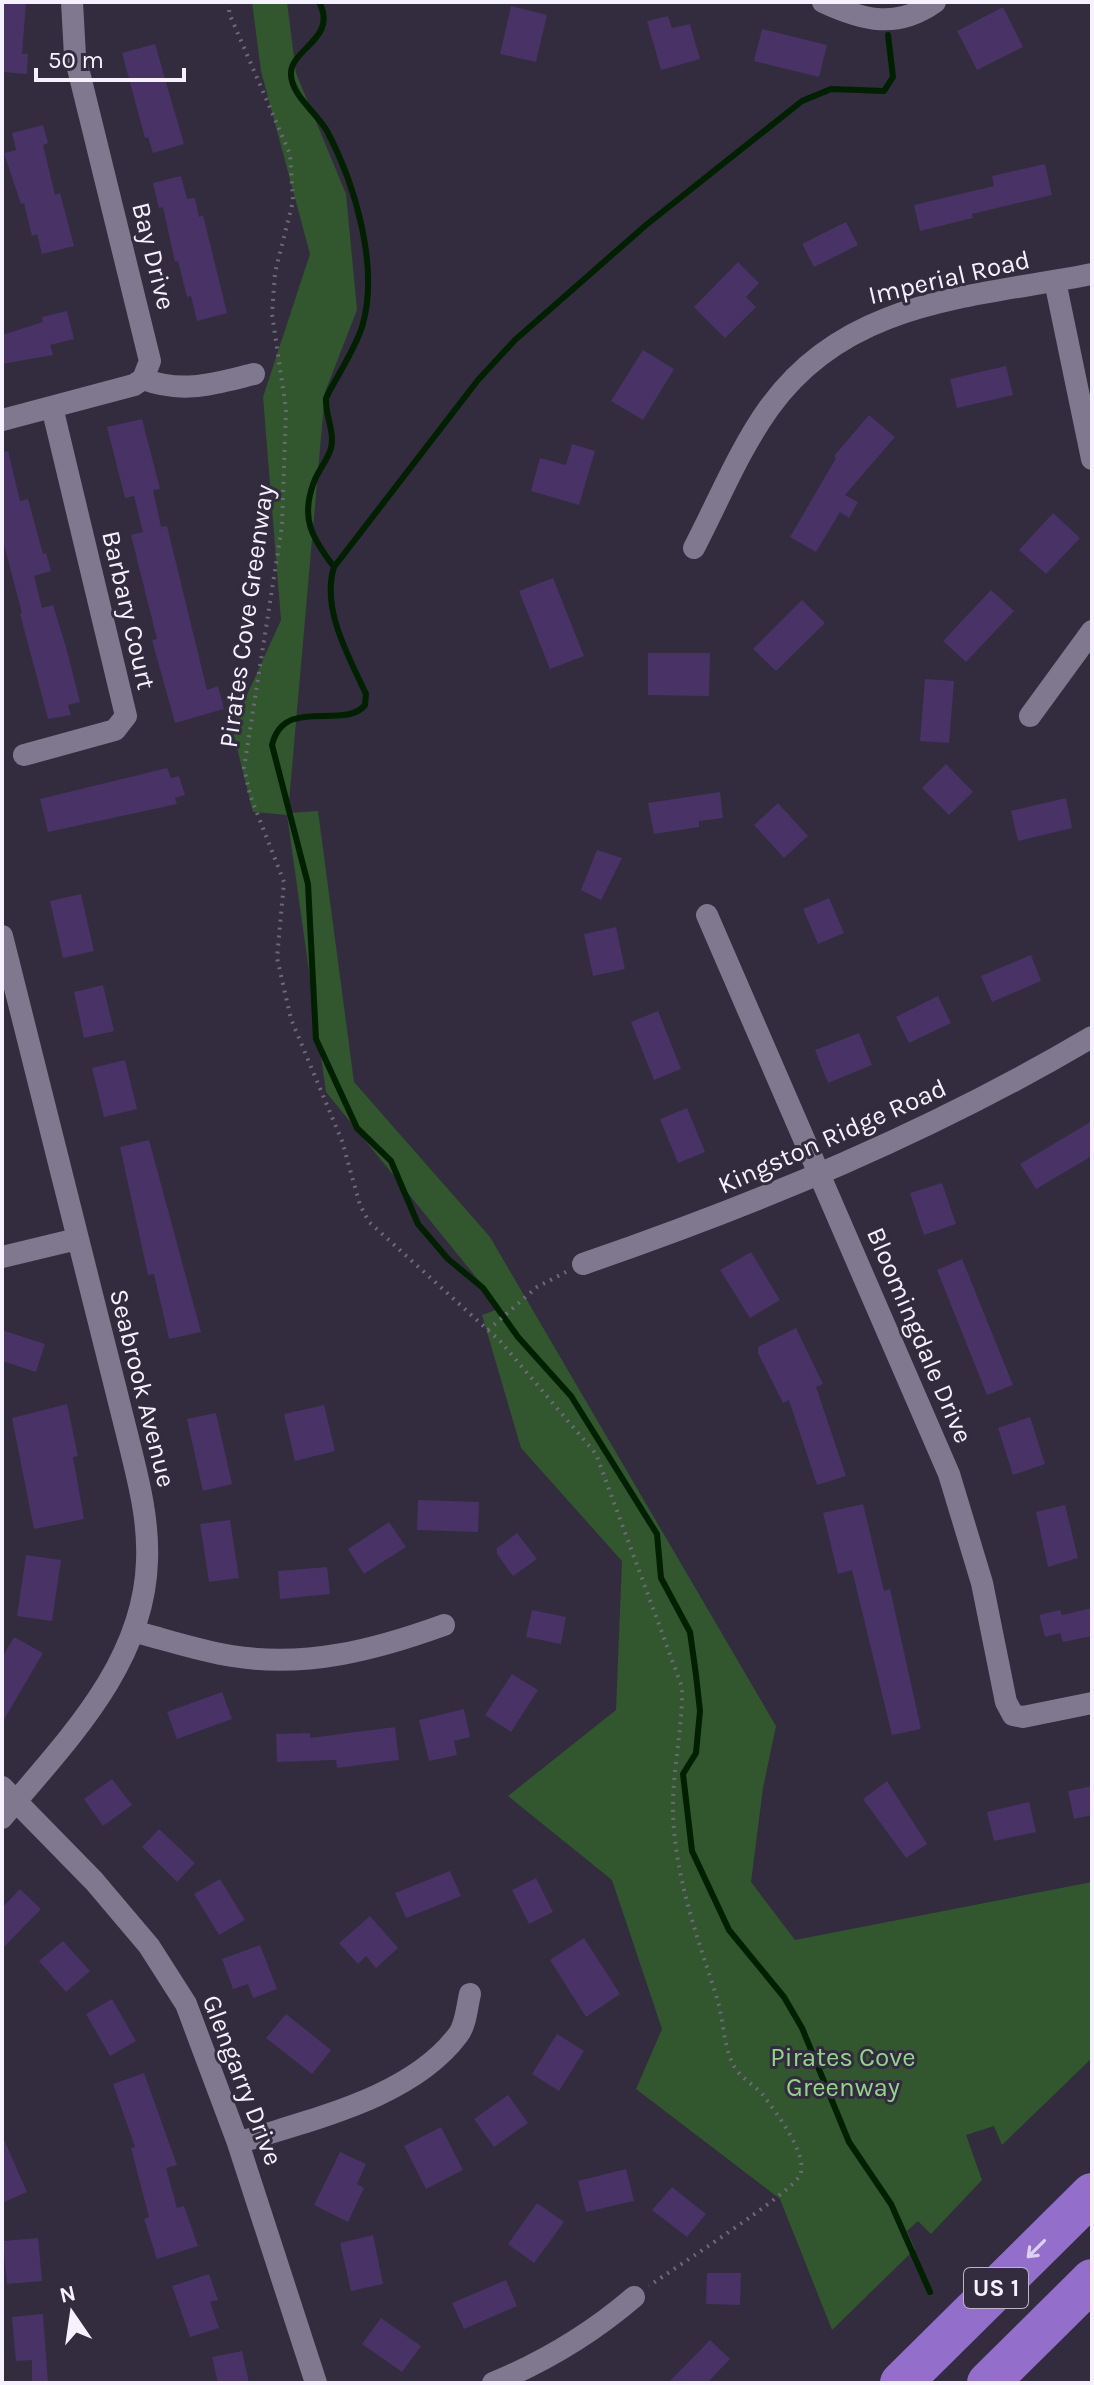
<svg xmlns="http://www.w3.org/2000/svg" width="1094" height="2385" font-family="Karla,sans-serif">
<rect width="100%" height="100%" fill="#322c3e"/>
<path fill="#32562e" d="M252 2H287L296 73 346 194 357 310 325 392 288 813 318 811 354 1082 490 1237 776 1726 763 1788 751 1882 795 1940 1092 1882V2058L1002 2145 994 2126 966 2135 982 2180 931 2234 918 2221 907 2231 915 2249 832 2330 780 2199 636 2089 662 2029 612 1880 508 1796 616 1710 622 1561 521 1448 482 1315 501 1308 326 1092 287 815 253 812 232 728 281 620 263 397 310 254 261 71Z"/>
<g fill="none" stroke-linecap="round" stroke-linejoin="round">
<path stroke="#002000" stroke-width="6" d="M319 2C339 39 289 49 291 75 292 96 317 113 327 131 355 184 380 268 362 327 354 351 337 376 326 398 325 416 335 431 331 448 328 460 318 470 314 482 300 518 312 538 334 567
M888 35 893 77 884 91 831 89 802 101 646 225 515 340 478 380 334 567C321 609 349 657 366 694L365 705C344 731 284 695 272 745L308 884 316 1039 357 1128 391 1161 418 1224 448 1259 483 1288 518 1337 571 1396 657 1534 661 1578 690 1632 696 1675 700 1711 696 1753 683 1774 692 1851 729 1930 784 1997 802 2028 849 2142 891 2204 930 2292"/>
</g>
<path fill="#483266" d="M2 2H26L22 54H28L27 74 2 72Z
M511 6 547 15 536 62 500 54Z
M1003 7 1023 47 977 70 957 31Z
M668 16 672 28 690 24 700 59 661 70 647 21Z
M762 29 827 45 819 77 754 61Z
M155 44 184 144 153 153 148 137 145 138 122 53Z
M43 125 48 143 43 145 55 195 60 193 74 246 42 254 37 234 32 236 24 203 21 204 4 153 16 150 12 133Z
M1045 164 1052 195 972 214 973 218 920 231 914 205 994 186 992 176Z
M181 176 187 199 195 198 199 217 203 215 227 313 197 321 191 296 187 297 178 261 175 262 163 207 159 208 153 183Z
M846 222 858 245 814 267 802 244Z
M738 262 759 283 746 297 756 307 725 338 694 307Z
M67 311 74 339 50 345 53 355 2 364V335L43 322 42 317Z
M643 350 674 369 643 420 611 401Z
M1006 366 1013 395 957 408 950 379Z
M869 415 895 437 845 495 858 502 849 518 840 512 816 552 790 537 836 458 834 456Z
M142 419 160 489 153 490 161 527 167 526 207 690 218 686 224 709 175 723 152 640 157 639 131 535 143 532 134 496 125 498 107 427Z
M572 444 595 451 579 505 531 491 540 458 566 465Z
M8 451 20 501 28 499 43 554 46 553 51 571 34 576 42 608 53 605 66 647 80 702 68 705 71 715 48 719 20 614 22 613 2 537V452Z
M1053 513 1080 538 1046 574 1019 550Z
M553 578 584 656 550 669 519 591Z
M991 590 1014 611 966 662 943 641Z
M802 600 825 623 776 671 753 649Z
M648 653H710L709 696 648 695Z
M925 679 954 681 949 743 920 741Z
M946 764 973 792 949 815 922 788Z
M167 768 171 778 179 776 185 795 175 798 177 804 48 832 40 799Z
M720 792 723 818 699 821V827L654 834 648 803Z
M1066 798 1072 828 1018 841 1011 811Z
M778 803 808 836 784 858 754 825Z
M597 850 622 858 601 900 581 890Z
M81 894 94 951 63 958 50 901Z
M829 898 844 933 818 944 803 909Z
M616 927 625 969 593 976 584 934Z
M1031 955 1041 981 992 1002 981 976Z
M103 985 114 1031 84 1038 74 992Z
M938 996 951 1023 909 1043 896 1017Z
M658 1011 681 1069 654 1080 631 1022Z
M859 1033 872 1065 828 1083 815 1050Z
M125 1060 137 1109 104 1117 92 1068Z
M687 1108 705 1152 678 1163 660 1119Z
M1092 1121V1156L1036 1189 1020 1164Z
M149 1140 201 1332 169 1339 154 1274 148 1275 120 1147Z
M942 1183 956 1224 924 1235 910 1193Z
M751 1252 780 1300 750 1318 720 1270Z
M962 1259 1013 1385 987 1395 937 1270Z
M796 1328 823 1384 816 1387 846 1476 817 1485 789 1400 783 1403 758 1353V1347Z
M2 1330 45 1344 36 1372 2 1361Z
M67 1404 78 1456 73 1457 84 1519 34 1529 12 1418Z
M324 1405 335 1451 295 1461 284 1414Z
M216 1413 232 1484 203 1491 187 1419Z
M1030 1417 1045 1464 1013 1475 998 1428Z
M418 1500 479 1502 478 1532 417 1530Z
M863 1504 884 1591 890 1589 921 1729 892 1735 852 1570 838 1574 823 1513Z
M1065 1505 1078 1558 1048 1567 1036 1512Z
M230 1520 239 1578 209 1582 200 1524Z
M389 1522 406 1547 364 1574 348 1549Z
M517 1533 537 1559 513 1576 497 1554V1548Z
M26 1555 61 1560 52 1621 17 1616Z
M327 1567 330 1594 280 1599 278 1571Z
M1092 1608V1636L1063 1642 1060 1633 1045 1637 1039 1615 1060 1610 1062 1615Z
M532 1610 566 1617 561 1644 526 1637Z
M14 1637 43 1653 2 1723V1658Z
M512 1674 538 1690 511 1732 485 1715Z
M222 1692 232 1719 177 1739 167 1712Z
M464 1709 470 1737 454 1741 457 1755 429 1761 419 1720Z
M395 1727 399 1760 337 1768 336 1760 277 1762 276 1734 310 1733V1738Z
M112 1779 132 1805 103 1826 84 1799Z
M887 1781 927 1844 906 1858 863 1799Z
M1092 1786V1815L1074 1819 1068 1791Z
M1029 1802 1036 1832 994 1841 987 1812Z
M159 1829 195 1863 177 1882 142 1847Z
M450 1871 461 1896 406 1918 395 1893Z
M536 1878 553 1912 529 1924 512 1890Z
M220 1879 245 1920 219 1935 194 1894Z
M20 1889 41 1909 2 1949V1908Z
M370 1916 398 1948 376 1968 366 1956 358 1964 339 1943Z
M584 1938 620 1994 586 2017 550 1960Z
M63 1941 90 1971 66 1992 39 1961Z
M260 1945 277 1989 253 1998 248 1984 233 1989 222 1959Z
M112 1999 136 2041 110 2056 86 2014Z
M286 2014 331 2050 312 2074 266 2038Z
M557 2034 584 2051 559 2091 532 2074Z
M144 2073 177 2165 166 2168 177 2208 184 2206 198 2246 157 2259 144 2219 149 2217 131 2148 135 2147 113 2084Z
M508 2095 528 2123 494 2147 474 2119Z
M441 2127 463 2170 426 2189 404 2146Z
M2 2135 27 2192 2 2203Z
M340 2152 366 2164 357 2184 364 2188 348 2222 314 2205Z
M626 2169 634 2201 586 2212 578 2181Z
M672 2187 706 2214 687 2237 652 2210Z
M537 2203 564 2222 534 2263 508 2244Z
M373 2235 383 2284 351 2291 340 2243Z
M38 2238 42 2281 7 2284 3 2241Z
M707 2273H741L740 2305 706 2304Z
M209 2274 218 2300 210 2302 219 2328 190 2337 172 2286Z
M506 2280 517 2306 464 2329 452 2303Z
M43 2314 48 2383H32V2360L16 2361 12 2317Z
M381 2318 421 2346 402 2372 362 2344Z
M710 2340 730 2359 707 2383H668Z
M242 2351 249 2383H218L212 2357Z"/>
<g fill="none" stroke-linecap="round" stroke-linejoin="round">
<path stroke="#6e6979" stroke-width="4" stroke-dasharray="2 6" stroke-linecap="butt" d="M230 2 229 13 290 154 293 201 275 273 272 314 286 409 282 526 244 768 250 795 284 882 277 958 291 1019 342 1141 360 1205 369 1222 500 1341 596 1454 682 1687C683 1729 672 1770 673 1813 675 1877 697 1936 716 1995 723 2016 723 2040 731 2060 738 2078 752 2082 763 2095 775 2111 809 2155 800 2175 791 2194 674 2268 649 2286
M488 1330 537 1287 566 1272"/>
<path stroke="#7f788e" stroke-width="22" d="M823 2C864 21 897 29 935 2
M1055 281 1092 459
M143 379C183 394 213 384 254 374
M2 420 134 385 143 379 150 361 75 56 72 2
M694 548C718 502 739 450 769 408 847 299 971 298 1092 274
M1030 716 1092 631
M24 755 115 730 126 716 52 407
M707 915 949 1474 982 1583 1006 1702 1013 1715 1023 1717 1092 1703
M2 936 127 1434C137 1475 149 1518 147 1561 144 1665 65 1742 2 1818
M2 1257 77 1239
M583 1264C760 1203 931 1132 1092 1037
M136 1632C167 1640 200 1651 232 1656 306 1668 375 1650 444 1625
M2 1787 94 1881 149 1946 186 2004 238 2143 316 2383
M238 2143C310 2119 410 2099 458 2035 466 2025 467 2006 470 1994
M493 2383C546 2361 591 2334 634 2297"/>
<path stroke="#946ecb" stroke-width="42" d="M901 2383 1092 2194
M988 2383 1092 2280"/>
</g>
<defs><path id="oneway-shaft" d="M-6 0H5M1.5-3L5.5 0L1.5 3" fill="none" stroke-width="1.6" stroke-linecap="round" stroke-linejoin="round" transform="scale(2)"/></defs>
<use stroke="#ddd0f1" href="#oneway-shaft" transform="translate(1036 2249) rotate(135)"/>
<g text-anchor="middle" stroke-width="6" stroke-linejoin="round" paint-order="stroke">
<rect fill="#322c3e" stroke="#bab6c4" stroke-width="2" x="964" y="2268" width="64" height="40" rx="6"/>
<g font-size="24" font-weight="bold" fill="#f5f1fe">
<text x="996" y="2296">US 1</text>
</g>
<g font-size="26" fill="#f5f1fe" stroke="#322c3e">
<text transform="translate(154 256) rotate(76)" y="9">Bay Drive</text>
<text transform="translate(949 277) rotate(-13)" y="9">Imperial Road</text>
<text transform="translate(129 610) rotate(77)" y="9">Barbary Court</text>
<text transform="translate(246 616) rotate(-82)" y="9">Pirates Cove Greenway</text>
<text transform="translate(832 1136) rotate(-24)" y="9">Kingston Ridge Road</text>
<text transform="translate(920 1335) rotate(67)" y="9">Bloomingdale Drive</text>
<text transform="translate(143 1388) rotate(76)" y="9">Seabrook Avenue</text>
<text transform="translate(243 2080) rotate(69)" y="9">Glengarry Drive</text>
</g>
<g font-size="26" fill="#93d48b" stroke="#322c3e">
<text x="843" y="2066">Pirates Cove<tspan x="843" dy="30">Greenway</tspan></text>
</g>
</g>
<rect width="1094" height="2385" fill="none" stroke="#f5f1fe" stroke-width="8"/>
<g transform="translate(72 2313) rotate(347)" stroke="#322c3e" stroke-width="6" paint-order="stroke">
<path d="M0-6L14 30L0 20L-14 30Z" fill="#f5f1fe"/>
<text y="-12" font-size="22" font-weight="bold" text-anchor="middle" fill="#f5f1fe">N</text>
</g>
<path d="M36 68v12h148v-12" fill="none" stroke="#f5f1fe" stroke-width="4"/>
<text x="48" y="68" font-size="24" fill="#f5f1fe" stroke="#322c3e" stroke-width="6" paint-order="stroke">50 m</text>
</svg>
